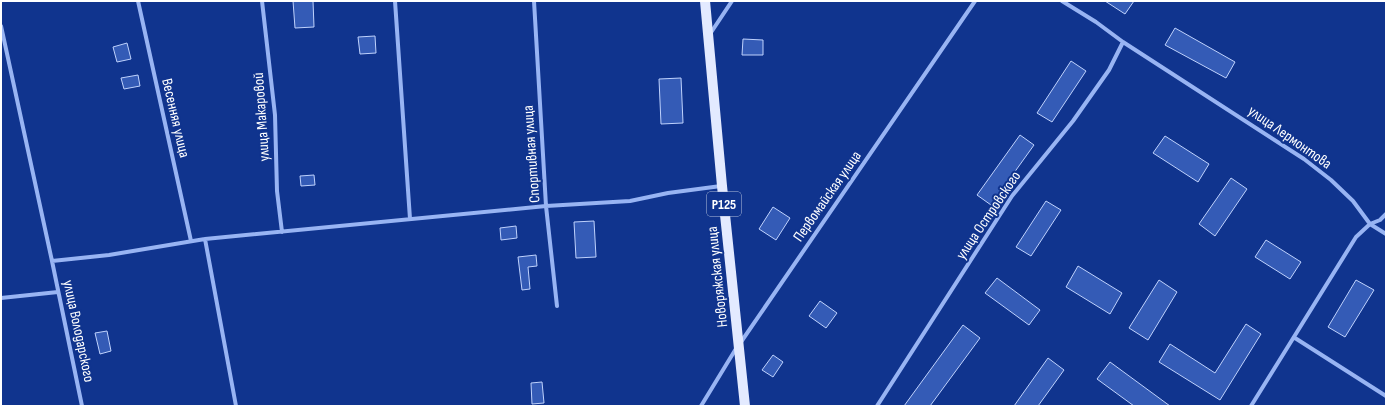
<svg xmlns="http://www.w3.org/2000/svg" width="1387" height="407" font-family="'Sofia Sans Condensed',sans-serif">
<rect width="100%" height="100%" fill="#10348e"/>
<path fill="#345bb6" stroke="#bfd2fd" d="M293 1H313L314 27 295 28Z
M1105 1H1134L1125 14Z
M1175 28 1235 62 1226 78 1165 45Z
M375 36 376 53 360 54 358 37Z
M743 39 763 40V55H742Z
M127 43 131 59 117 62 113 47Z
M1071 61 1086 71 1052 122 1037 113Z
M138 75 140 86 124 89 121 78Z
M681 78 683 123 661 124 659 79Z
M1020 135 1034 145 991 205 977 195Z
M1165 136 1209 164 1198 182 1153 153Z
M314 175 315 185 301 186 300 176Z
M1231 178 1247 189 1215 236 1199 224Z
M1046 201 1061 210 1031 256 1016 247Z
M773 207 790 218 776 240 759 229Z
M594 221 596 257 576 258 574 222Z
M516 226 517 238 501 240 500 228Z
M1266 240 1301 262 1290 279 1255 257Z
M536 255 537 266 528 267 530 289 522 290 518 257Z
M1078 266 1122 293 1110 314 1066 287Z
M997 278 1040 310 1029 325 985 293Z
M1159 280 1177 292 1148 340 1129 328Z
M1356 280 1374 290 1345 337 1328 327Z
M820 301 837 313 826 328 809 316Z
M1246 324 1261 334 1220 400 1159 362 1170 344 1215 373Z
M963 325 980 338 930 406H904Z
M107 331 111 351 100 354 95 333Z
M773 355 783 362 773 377 762 370Z
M1048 358 1064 370 1038 406H1014Z
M1110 362 1170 406H1134L1097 379Z
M542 382 544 403 532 404 531 383Z"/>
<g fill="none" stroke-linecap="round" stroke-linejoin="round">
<path stroke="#98b4f3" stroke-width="4" d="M138 1 191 241
M262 1 275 115 277 191 282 232
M395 1 410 219
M534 1 546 206 557 306
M1062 1 1096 22 1123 42 1304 159 1331 180 1353 201 1370 224 1356 237 1251 406
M1 26 52 261 109 255 205 239 546 206 630 201 668 193 721 186
M710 34 732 1
M1370 224 1380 220 1386 214
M1370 224 1386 234
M205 239 236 406
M52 261 82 406
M1 298 58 292
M1295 338 1386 396
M741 342 975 1
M701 406 737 347
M877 406 1012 196 1073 121 1109 70 1123 42"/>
<path stroke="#e3eaff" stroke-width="10" d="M705 1 722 186 745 406"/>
</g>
<g text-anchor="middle" stroke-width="4" stroke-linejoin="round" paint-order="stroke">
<rect fill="#10348e" stroke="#b7c2dd" stroke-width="1" x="707" y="192" width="34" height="24" rx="3"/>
<g font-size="14" font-weight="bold" fill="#fff">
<text x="724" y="209">Р125</text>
</g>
<g font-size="15" fill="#fff" stroke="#10348e">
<text transform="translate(261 117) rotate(-94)" y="5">улица Макаровой</text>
<text transform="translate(176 118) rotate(77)" y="5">Весенняя улица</text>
<text transform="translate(1290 137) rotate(35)" y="5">улица Лермонтова</text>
<text transform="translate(531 154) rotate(-94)" y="5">Спортивная улица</text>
<text transform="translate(827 196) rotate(-55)" y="5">Первомайская улица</text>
<text transform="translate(988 215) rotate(-56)" y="5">улица Островского</text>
<text transform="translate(717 277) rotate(-96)" y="5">Новоряжская улица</text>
<text transform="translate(79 331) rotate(78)" y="5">улица Володарского</text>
</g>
</g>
<rect width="1387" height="407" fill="none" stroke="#ffffff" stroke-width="4"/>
</svg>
